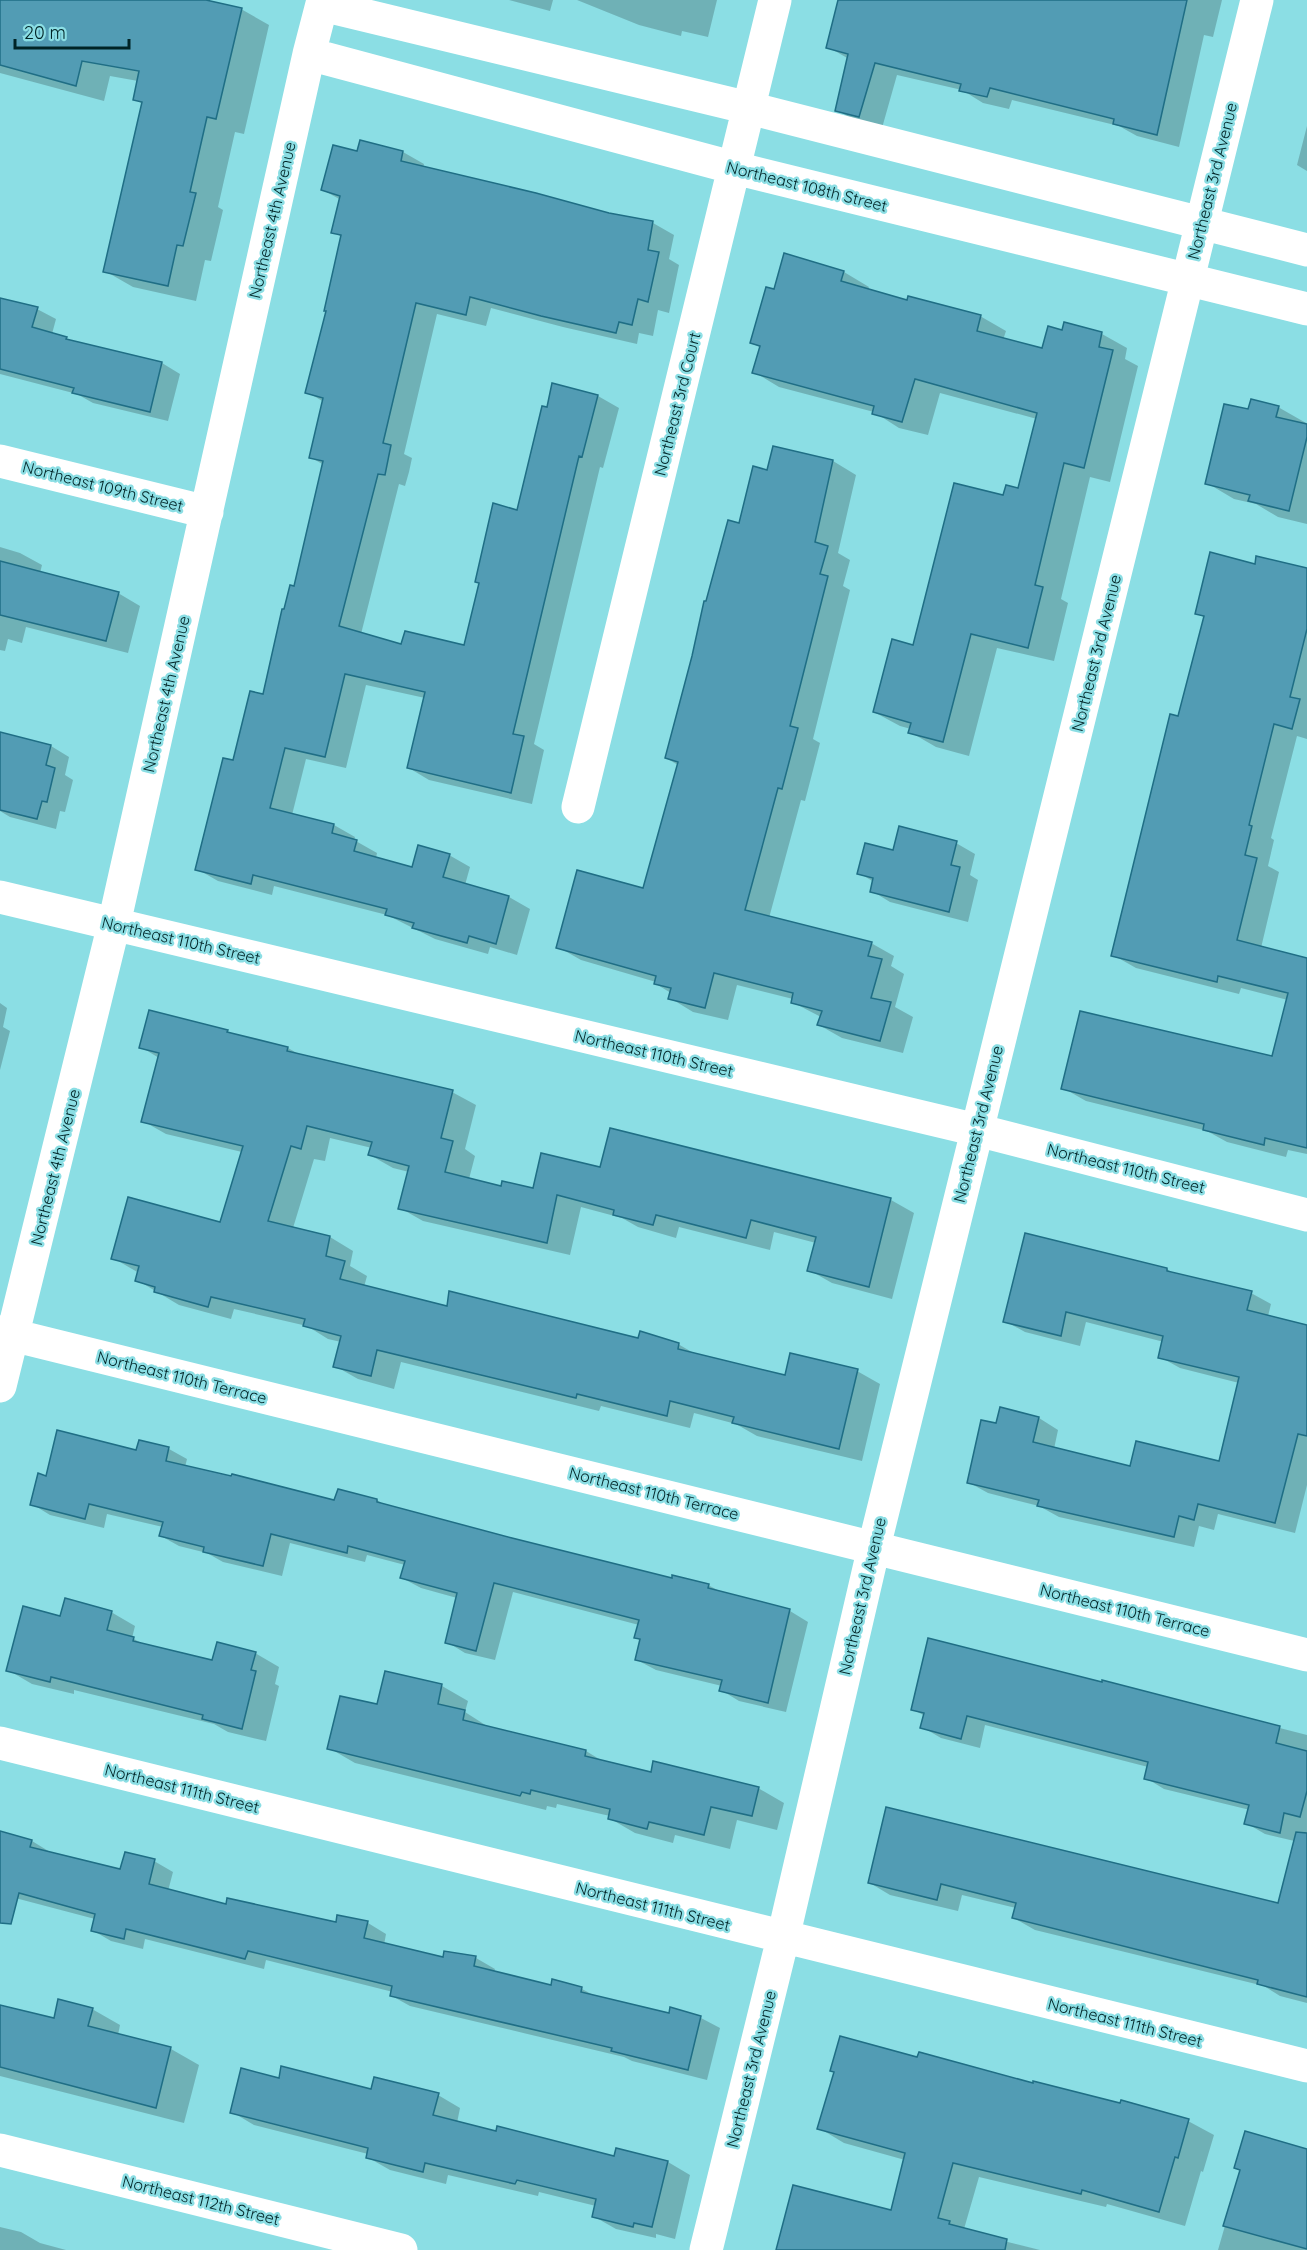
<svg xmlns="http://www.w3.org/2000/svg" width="1307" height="2250" font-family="Quicksand,sans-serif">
<rect width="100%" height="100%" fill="#8bdee4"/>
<path fill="#0003" d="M0 0H199L241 9 269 25 244 134 235 132 218 207 223 210 211 261 205 260 196 301 133 287 105 271 143 104 134 99 138 81 110 76 104 101 0 73Z
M509 0H553L550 11Z
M577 0H717L708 37 682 31 681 36 639 25Z
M840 0H1222L1213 37 1204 35 1179 147 1137 136 1119 126 1012 100 1009 109 983 103 962 90 897 75 882 128 859 123 837 110 849 59 828 47Z
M1307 126V171L1297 165Z
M403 152 424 164 423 168 608 214 653 223 674 235 669 259 679 265 669 313 658 310 653 336 639 333 637 344 563 327 491 308 486 326 437 314 404 454 412 458 409 472 405 486 399 484 361 634 403 646H465L518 512 553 385 598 396 619 408 603 468 600 467 534 744 544 750 532 804 429 780 409 768 425 698 366 685 346 768 306 759 292 815 334 825 355 837 354 840 377 853 376 858 413 869 449 855 470 867 465 885 509 897 530 909 517 955 490 947 488 954 435 939 387 915 274 886 272 895 218 881 197 869 234 762 264 696 285 611 295 587 324 465 310 457 324 402 307 392 328 311 342 237 333 232 341 200 323 190 358 153Z
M844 272 869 287 868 290 908 302 980 316 1006 331 1003 340 1044 350 1063 332 1065 324 1102 334 1127 348 1125 359 1138 366 1110 482 1090 477 1061 599 1068 603 1054 661 997 648 969 756 936 747 910 732 911 729 900 726 874 712 1005 497 1019 490 1037 419 940 393 928 435 899 428 874 412 779 387 754 372 761 348 752 343 775 291Z
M0 300 37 309 56 319 52 334 72 342 162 363 180 374 168 421 93 403 77 394 0 374Z
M1278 407 1306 423 1305 426H1307V524L1278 517 1256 504 1234 499 1207 483 1249 411Z
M774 448 833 461 856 475 838 553 850 560 843 586 850 590 813 739 820 743 805 801 801 800 769 918 871 943 894 956 891 966 904 974 895 1007 913 1017 903 1053 842 1038 819 1025 821 1017 792 1002 793 999 737 985 728 1020 693 1012 670 998 671 993 656 984V982L581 960 558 947 644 890 678 765 666 758 707 603 741 525 768 472Z
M0 547 20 553 42 565 40 573 118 593 140 606 128 653 26 627 22 643 8 639 5 651 0 650Z
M1256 565 1307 570V739L1297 736 1271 838 1274 840 1268 866 1279 872 1261 948 1307 960V1154L1288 1150 1286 1157 1227 1142 1207 1131 1086 1101 1063 1088 1274 1058 1288 1000 1241 988 1239 994 1136 968 1113 955 1205 618 1197 613Z
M51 746 69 757 65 775 73 780 65 812 60 811 56 829 10 817 0 811V748Z
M956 843 975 854 970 875 978 880 968 922 890 902 872 891 874 882 859 873 894 852Z
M0 1003 7 1008 3 1027 10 1031 0 1070Z
M227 1031 235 1036 288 1048 302 1056 452 1092 476 1105 465 1149 475 1156 469 1179 502 1187 534 1190 601 1168 611 1130 891 1200 914 1213 892 1299 832 1283 809 1270 816 1243 774 1232 770 1250 679 1227 676 1238 638 1227 622 1218 581 1207 570 1255 423 1221 400 1208 409 1172 393 1168 370 1155 372 1148 330 1138 325 1161 314 1159 293 1228 330 1237 353 1251 350 1266 367 1276 364 1287 448 1308 639 1340 678 1344 697 1355 786 1377 857 1371 880 1384 862 1461 757 1436 736 1424 694 1413 690 1428 601 1406 599 1411 401 1362 394 1389 358 1379 335 1366 341 1342 328 1339 307 1326 234 1309 231 1319 179 1305 137 1280 139 1273 113 1258 221 1224 242 1152 166 1134 143 1121 159 1058 141 1047Z
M1167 1269 1176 1275 1251 1293 1271 1304 1268 1316 1307 1326V1485L1295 1533 1218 1514 1214 1530 1199 1526 1194 1547 1059 1517 1039 1506 988 1493 968 1482 997 1425 1039 1418 1058 1430 1054 1449 1131 1468 1220 1463 1239 1383 1180 1368 1160 1357 1164 1342 1086 1322 1080 1346 1025 1332 1005 1321Z
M140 1442 169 1449 187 1459 185 1467 335 1502 377 1500 388 1507 673 1580 708 1585 725 1594 790 1611 808 1622 786 1712 739 1701 721 1690 722 1686 656 1670 637 1660 641 1641 636 1638 639 1625 513 1592 495 1660 465 1653 447 1642 457 1598 421 1588 402 1578 405 1565 367 1555 365 1562 290 1543 282 1576 223 1562 207 1553 179 1546 161 1536 163 1527 107 1514 104 1528 50 1515 32 1504 47 1477 138 1451Z
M111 1612 135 1626 132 1638 147 1646 213 1662 255 1653 279 1667 275 1684 279 1686 266 1741 228 1732 214 1724 74 1690V1694L32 1684 8 1670 62 1617Z
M386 1672 442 1686 468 1701 465 1712 490 1728 586 1751 604 1762 652 1774 758 1788 784 1803 777 1830 737 1820 730 1849 675 1835 673 1843 635 1833 609 1818 610 1816 557 1804 556 1808 547 1806 546 1810 355 1763 329 1748 378 1706Z
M1103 1682 1307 1735V1844L1265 1834 1246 1823 1250 1810 1164 1789 1146 1778 1148 1767 985 1725 980 1748 941 1738 922 1727 925 1716 912 1709 1103 1684Z
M887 1809 1279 1905 1307 1877V2003L1280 1996 1264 1986 1035 1930 1014 1918 1016 1908 962 1895 958 1911 890 1895 870 1883Z
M3 1833 32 1841 50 1852 122 1870 154 1861 173 1872 168 1891 227 1906 337 1924 338 1917 368 1923 386 1934 384 1945 444 1959 446 1953 476 1958 495 1969 494 1972 552 1987 582 1989 597 1997 670 2015 671 2009 701 2018 720 2028 707 2080 632 2061 624 2057 410 2006 392 1996 393 1992 266 1960 264 1969 145 1939 143 1949 111 1941 92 1930 95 1919 0 1894V1842Z
M0 2007 55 2020 92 2009 120 2025 118 2035 171 2049 199 2065 184 2123 0 2076Z
M919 2059 1188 2121 1214 2135 1203 2172 1201 2171 1185 2226 1107 2204 1106 2207 979 2177 964 2229 971 2233 1040 2250H778L892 2211 905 2160 844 2143 819 2128Z
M280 2079 372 2091 438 2095 460 2108 457 2123 615 2158 617 2150 668 2162 690 2175 675 2239 656 2234V2238L616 2229 593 2216 596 2206 539 2192 538 2196 448 2175 446 2184 390 2170 367 2157 368 2154 254 2125 232 2112Z
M1307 2151V2250H1218L1241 2170Z
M0 2227 21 2232 40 2243 66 2250H0Z"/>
<path fill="#529cb4" stroke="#1f6e85" stroke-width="1.5" d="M0 0H206L242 8 216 119 207 117 190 192 196 193 183 246 177 245 168 286 103 272 142 102 133 100 139 71 82 61 76 86 0 65Z
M838 0H1187L1157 135 1113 124 1114 119 990 88 987 97 959 91 961 84 875 63 859 117 835 111 848 54 826 48Z
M360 140 403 151 401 161 536 193 609 213 653 221 648 250 659 252 648 302 638 299 632 325 619 322 616 333 541 316 470 297 466 315 416 303 383 443 391 445 385 475 378 474 339 626 401 644 405 631 464 645 479 583 475 582 493 503 517 510 542 406 547 407 552 383 598 395 582 457 579 456 513 734 524 736 511 793 407 768 425 692 345 674 325 757 285 748 270 808 334 824 332 833 357 840 354 851 412 867 418 845 450 854 443 877 509 896 496 944 469 936 467 943 412 928 414 923 385 915 387 909 253 875 251 884 195 870 223 758 233 760 250 691 263 694 282 609H284L290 585 294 586 323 461 309 458 323 398 305 393 326 311H324L341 235 331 233 340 196 321 190 333 145 357 151Z
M784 253 844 271 841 281 907 300 908 296 981 315 977 331 1042 348 1048 326 1062 330 1064 322 1102 332 1099 347 1113 350 1084 468 1064 463 1035 585 1043 587 1028 648 971 634 943 742 908 733 911 723 873 712 892 639 913 645 954 483 1003 495 1006 485 1018 488 1037 413 915 379 902 422 872 414 874 406 752 373 760 346 750 343 766 287 774 289Z
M0 298 38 307 32 327 67 337 66 339 162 362 150 412 72 393 74 388 0 369Z
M1251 399 1279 406 1276 417 1307 424V437L1289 511 1248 501 1250 495 1205 484 1224 404 1248 409Z
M773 446 833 460 815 542 828 546 820 574 828 576 790 726 798 728 782 789 778 788 745 910 872 942 868 956 882 959 871 998 891 1002 880 1041 817 1025 822 1011 791 1003 793 993 714 973 705 1008 668 999 671 988 654 984 656 976 556 948 577 870 643 888 678 762 665 758 692 656 704 601H706L728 520 739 523 753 466 767 470Z
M1210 552 1255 564 1256 556 1307 568V629L1290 697 1300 699 1292 729 1274 724 1249 825 1252 826 1245 855 1257 858 1237 940 1307 958V1148L1265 1138 1264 1145 1203 1130 1204 1124 1061 1089 1080 1011 1272 1056 1288 993 1218 976 1217 982 1111 956 1170 714 1178 716 1204 616 1195 614Z
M0 561 119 592 106 641 0 615Z
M0 732 51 745 46 765 55 768 47 802 42 801 37 819 0 810Z
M899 826 957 841 951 865 960 867 949 912 870 892 873 878 857 874 865 843 893 850Z
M149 1010 228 1030 227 1032 288 1047 287 1051 453 1090 441 1138 453 1141 445 1172 501 1186 502 1181 533 1188 541 1153 600 1167 610 1128 891 1198 869 1287 807 1271 816 1237 751 1220 746 1238 656 1215 653 1225 613 1215 614 1210 557 1195 547 1243 398 1209 409 1166 368 1155 372 1142 307 1126 301 1149 291 1146 268 1221 330 1236 326 1256 345 1261 340 1279 447 1306 449 1291 638 1338 640 1331 679 1343 678 1349 785 1375 790 1353 858 1369 839 1449 732 1423 734 1417 670 1401 667 1416 577 1394 576 1398 377 1350 371 1376 333 1367 341 1336 303 1326 305 1319 211 1297 208 1307 154 1292 155 1287 135 1281 139 1266 111 1259 128 1197 220 1222 243 1146 141 1122 159 1053 139 1048Z
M1025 1233 1167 1268V1271L1252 1291 1247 1310 1307 1325V1436L1298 1434 1275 1523 1198 1504 1194 1520 1179 1516 1174 1537 1037 1506 1039 1500 967 1483 981 1420 996 1423 1000 1407 1039 1417 1033 1442 1130 1466 1136 1441 1219 1461 1239 1377 1158 1358 1163 1336 1066 1312 1061 1336 1003 1322Z
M57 1430 136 1450 139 1440 169 1447 166 1461 231 1476 232 1474 334 1500 338 1489 377 1499V1502L512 1538 672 1578V1575L709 1584 708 1588 790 1609 768 1703 719 1691 722 1680 635 1660 640 1639 634 1638 639 1620 494 1583 476 1651 445 1643 457 1593 400 1578 405 1561 348 1546 347 1553 271 1534 263 1566 203 1552 204 1547 159 1536 163 1522 89 1504 85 1519 30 1505 38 1473 46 1476Z
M65 1598 112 1611 107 1630 134 1637 133 1641 212 1660 217 1642 256 1652 251 1670 256 1671 242 1729 202 1719 203 1715 51 1677 50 1682 6 1671 23 1606 60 1616Z
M928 1638 1102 1682V1680L1280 1726 1276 1743 1307 1751V1791L1300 1817 1284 1813 1280 1833 1244 1824 1249 1805 1144 1779 1148 1762 967 1716 961 1739 920 1728 924 1713 911 1710Z
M385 1671 442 1684 438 1704 465 1710 463 1720 586 1750 585 1756 651 1772 653 1761 759 1787 752 1816 711 1807 704 1835 649 1822 647 1829 608 1819 610 1809 531 1790 530 1794 522 1792 520 1796 327 1749 340 1696 377 1704Z
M886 1807 1278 1903 1296 1832 1307 1833V1997L1257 1984 1258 1980 1012 1918 1016 1903 941 1884 937 1900 868 1883Z
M0 1831 32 1840 30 1847 120 1869 125 1852 155 1859 149 1884 226 1904 227 1898 336 1922 337 1915 368 1921 364 1938 443 1957 444 1951 476 1956 474 1966 551 1985 552 1979 582 1987 581 1992 669 2013 670 2007 701 2016 688 2070 611 2051 612 2048 390 1996 392 1986 248 1951 245 1959 126 1929 124 1939 91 1931 95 1914 19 1893 11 1924 0 1923Z
M58 1999 93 2008 88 2026 171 2047 156 2108 0 2067V2005L54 2018Z
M840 2036 917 2057 919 2052 1033 2083V2081L1120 2103 1121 2100 1189 2119 1178 2158 1175 2157 1159 2212 1082 2190 1081 2194 953 2163 938 2218 950 2221 949 2224 1007 2239 1005 2250H776L793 2185 891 2210 905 2153 817 2129 834 2072 830 2071Z
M281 2066 371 2089 374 2077 439 2093 433 2115 496 2131 497 2126 614 2156 616 2148 668 2161 652 2227 634 2223 633 2227 592 2217 596 2199 517 2180 515 2184 425 2163 423 2172 366 2158 368 2148 230 2113 241 2068 279 2078Z
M1245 2131 1307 2149V2249L1223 2226 1240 2170 1234 2168Z"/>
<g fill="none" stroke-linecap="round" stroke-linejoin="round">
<path stroke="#fff" stroke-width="33" d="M322 5 749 108 1307 250
M309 54 735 168 1307 309
M0 461 207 512
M578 807 775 0
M0 897 977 1130 1307 1215
M0 1332 1307 1655
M0 1386 114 924 309 54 323 0
M0 1743 1307 2066
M0 2150 401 2250
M706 2250 783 1938 874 1547 1257 0"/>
</g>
<g text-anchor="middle" stroke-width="5" stroke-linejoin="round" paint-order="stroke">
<g font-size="16" fill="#002426" stroke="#8bdee4">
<text transform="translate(1212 181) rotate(-76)" y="6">Northeast 3rd Avenue</text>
<text transform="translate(807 186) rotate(14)" y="6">Northeast 108th Street</text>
<text transform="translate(272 220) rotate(-77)" y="6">Northeast 4th Avenue</text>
<text transform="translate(677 404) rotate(-76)" y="6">Northeast 3rd Court</text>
<text transform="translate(103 486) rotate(14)" y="6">Northeast 109th Street</text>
<text transform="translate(1096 653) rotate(-76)" y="6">Northeast 3rd Avenue</text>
<text transform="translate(166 694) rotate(-77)" y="6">Northeast 4th Avenue</text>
<text transform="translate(181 940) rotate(13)" y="6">Northeast 110th Street</text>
<text transform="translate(654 1053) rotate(13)" y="6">Northeast 110th Street</text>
<text transform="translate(978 1124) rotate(-76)" y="6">Northeast 3rd Avenue</text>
<text transform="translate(55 1167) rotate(-76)" y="6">Northeast 4th Avenue</text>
<text transform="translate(1126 1168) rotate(14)" y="6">Northeast 110th Street</text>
<text transform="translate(182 1377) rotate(14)" y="6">Northeast 110th Terrace</text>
<text transform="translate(654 1493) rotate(14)" y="6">Northeast 110th Terrace</text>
<text transform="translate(862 1596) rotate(-77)" y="6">Northeast 3rd Avenue</text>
<text transform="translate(1125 1610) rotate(14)" y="6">Northeast 110th Terrace</text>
<text transform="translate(182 1788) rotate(14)" y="6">Northeast 111th Street</text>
<text transform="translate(653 1906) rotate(14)" y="6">Northeast 111th Street</text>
<text transform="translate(1125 2022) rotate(14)" y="6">Northeast 111th Street</text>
<text transform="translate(751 2069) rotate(-76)" y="6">Northeast 3rd Avenue</text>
<text transform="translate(201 2200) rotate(14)" y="6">Northeast 112th Street</text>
</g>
</g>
<path d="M15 39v9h114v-9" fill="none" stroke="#002426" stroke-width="3"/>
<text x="24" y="39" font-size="18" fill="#002426" stroke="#8bdee4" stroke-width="4.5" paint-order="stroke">20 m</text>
</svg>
